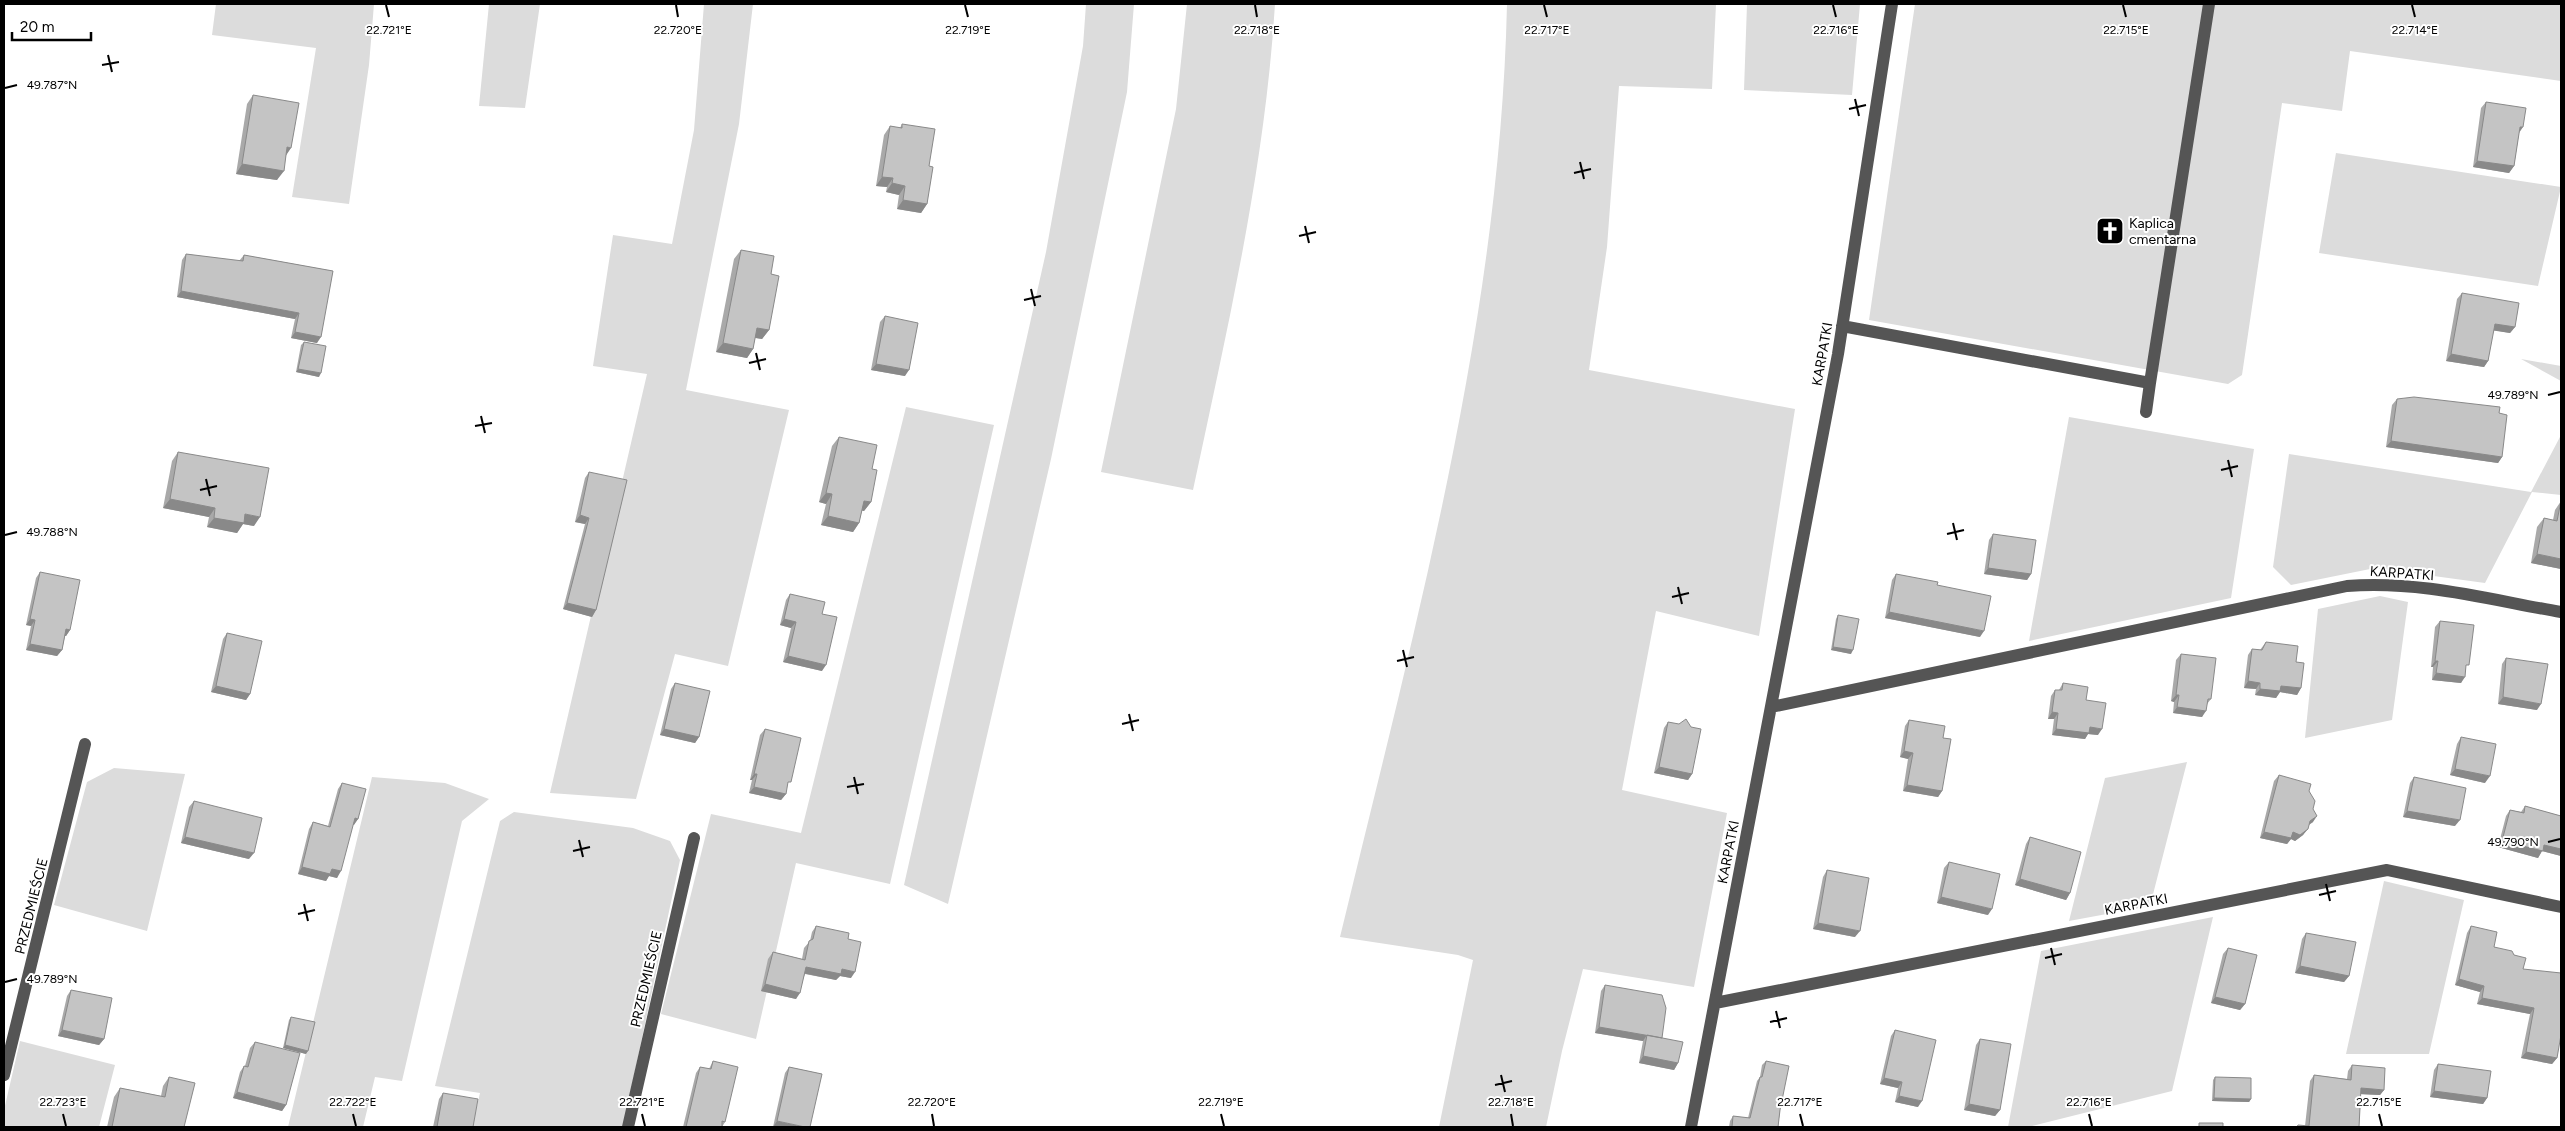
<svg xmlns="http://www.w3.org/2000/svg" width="2565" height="1131" font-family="Figtree,sans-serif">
<rect width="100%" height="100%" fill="#fff"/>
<path fill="#dcdcdc" d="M216 4H374L369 65 349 204 292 197 316 48 212 35Z
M489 4H540L525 108 479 106Z
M704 4H753L739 124 686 390 789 410 728 666 675 654 636 799 550 793 647 374 593 366 613 235 672 244 694 130Z
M1086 4H1134L1127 92 1051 459 948 904 904 885 1046 252 1083 46Z
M1187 4H1275C1265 168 1227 330 1193 490L1101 472 1176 109Z
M1507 4H1716L1712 89 1619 86 1607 247 1589 370 1795 409 1759 636 1656 611 1622 790 1727 813 1694 987 1583 969 1562 1051 1546 1127H1439L1473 960 1458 955 1340 937C1414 630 1500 321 1507 4Z
M1747 4H1860L1852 95 1744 90Z
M1915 4H2561V81L2350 51 2342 111 2282 103 2242 375 2228 384 1869 320Z
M2336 153 2561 187 2538 286 2319 253Z
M2521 359 2561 366V381Z
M906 407 994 425 890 884 796 863 756 1039 661 1014 711 814 801 833Z
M2069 417 2254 449 2231 598 2029 641Z
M2561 435V495L2532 492 2485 583 2375 568 2291 585 2273 567 2289 454 2531 492Z
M2380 596 2408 602 2392 720 2305 738 2318 609Z
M2187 762 2150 906 2069 921 2105 778Z
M114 768 185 774 147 931 54 905 87 782Z
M372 777 445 783 489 799 462 821 402 1081 375 1077 363 1127H288Z
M514 812 633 828 670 841 680 860 623 1127H472L480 1093 435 1086 500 821Z
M2384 881 2464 900 2429 1054H2346Z
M2213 917 2172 1091 2028 1127H2008L2041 951Z
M20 1041 115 1065 99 1127H4V1110Z"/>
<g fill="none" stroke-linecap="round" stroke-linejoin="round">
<path stroke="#555" stroke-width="12" d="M1842 326 2150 383 2209 4
M2146 412 2150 383
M1771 707 2347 586C2419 580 2491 600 2561 612
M1715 1003 2387 870 2561 907
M4 1075 85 744
M628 1127 694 838
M1691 1127 1838 354 1892 4"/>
</g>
<path fill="#a9a9a9" d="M253 95 286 156 277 180 236 174 247 104Z
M2486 102 2519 133 2514 166 2509 173 2473 167 2481 108Z
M902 124 929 166 927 204 921 213 897 209 899 195 886 192 887 187 876 186 884 135 890 126 900 128Z
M741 250 771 274 769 330 762 339 755 338 753 349 747 358 716 352 734 259Z
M186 254 239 261 244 255 333 271 317 343 291 338 295 319 177 297 182 260Z
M2462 293 2515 327 2510 333 2493 330 2488 361 2484 367 2446 361 2457 299Z
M885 316 905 376 871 370 880 322Z
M304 342 319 377 296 372 301 345Z
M2397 399 2499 413 2502 457 2498 463 2386 447 2392 405Z
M839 437 872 469 871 502 864 511 862 510 859 523 853 532 821 525 826 504 819 502 832 446Z
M178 452 254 526 243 524 237 533 207 527 209 517 163 508 172 461Z
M589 472 596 610 592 617 563 609 585 524 575 522 585 478Z
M2561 501V569L2531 563 2537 527 2544 518 2553 520 2555 510Z
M1993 534 2031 574 2027 580 1984 574 1989 540Z
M40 572 70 630 66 636H65L62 650 57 656 26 650 31 626 26 625 36 578Z
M1896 574 1937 585 1980 637 1885 618 1892 580Z
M790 594 822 614V671L783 662 791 628 780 625 786 600Z
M1838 615 1851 654 1831 650 1836 619Z
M2440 621 2466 670 2461 683 2432 680 2433 667H2431L2435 627Z
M227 633 250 694 246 700 211 692 223 639Z
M2266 642 2296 662 2301 688 2297 695 2280 692 2276 698 2255 695 2256 689 2244 688 2248 655 2252 649 2260 650Z
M2181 654 2211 699 2207 704 2202 717 2173 713 2174 702 2171 701 2176 660Z
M2506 658 2537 710 2498 704 2502 664Z
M675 683 699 737 695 743 660 735 671 689Z
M2063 683 2086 700 2098 735 2088 734 2085 739 2052 735 2054 719H2048L2051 696 2055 690H2059Z
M1909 720 1943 738 1942 791 1938 797 1903 791 1908 759 1900 757 1905 726Z
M1668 722 1692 774 1688 780 1654 773 1664 728Z
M765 729 786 794 781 800 749 793 752 780H750L760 735Z
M2461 737 2485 783 2450 775 2457 744Z
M2279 775 2309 791 2313 809V822L2309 825 2303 835 2295 841 2291 839 2287 844 2260 838 2274 781Z
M2414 777 2455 826 2403 817 2410 783Z
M342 783 358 819 353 825 337 878 329 876 326 881 298 874 309 829 313 822 328 826 338 789Z
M194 801 249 859 181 843 189 807Z
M2525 806 2561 816V856L2542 851 2538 858 2498 847 2506 816 2510 810 2521 812Z
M2030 837 2070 893 2066 900 2015 885 2026 844Z
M1949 862 1988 915 1937 903 1944 868Z
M1827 870 1855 937 1813 929 1823 877Z
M816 926 848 939 851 978 840 976 836 980 805 974 796 999 761 991 768 959 773 952 802 959 804 948 810 941 812 932Z
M2471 926 2494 947 2514 955 2523 969 2557 1058 2552 1064 2521 1058 2530 1014 2477 1004 2480 992 2455 985 2467 933Z
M2306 933 2349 976 2344 982 2295 973 2302 939Z
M2228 948 2245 1004 2240 1010 2211 1003 2223 954Z
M1605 985 1662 1038 1678 1063 1674 1070 1639 1063 1643 1041 1595 1033 1601 991Z
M71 990 104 1039 99 1045 58 1036 67 996Z
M291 1017 306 1054 283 1048 289 1020Z
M1895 1030 1918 1107 1895 1102 1898 1088 1880 1084 1891 1036Z
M1980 1039 2000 1110 1995 1116 1964 1110 1976 1045Z
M255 1042 286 1105 282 1111 233 1098 240 1072 244 1066H245L250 1048Z
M713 1061 725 1122 722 1127H683L696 1073 700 1067 709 1069Z
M1766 1061 1780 1110 1778 1127H1729L1730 1121 1733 1116 1748 1118 1757 1081 1760 1077 1762 1065Z
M2438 1064 2487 1098 2483 1104 2430 1097 2434 1070Z
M2352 1065 2384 1090 2380 1095 2361 1094 2359 1127H2296L2298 1125 2305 1126 2310 1081 2314 1075 2347 1079 2348 1071Z
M789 1067 822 1074 773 1127 785 1073Z
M169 1077 184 1127H107L114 1097 120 1088 161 1096 163 1086Z
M2215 1077 2251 1099 2249 1102 2212 1101 2213 1080Z
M443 1093 473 1127H433L439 1099Z"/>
<path fill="#898989" d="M2520 127H2523L2519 133Z
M287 147 291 148 285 157Z
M2477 161 2514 166 2509 173 2473 167Z
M242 164 284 171 277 180 236 174Z
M882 177 893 178 887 187 876 186Z
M892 183 905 186 899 195 886 192Z
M903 200 927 204 921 213 897 209Z
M181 291 299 313 295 319 177 297Z
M2495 324 2515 327 2510 333 2490 330Z
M757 328 769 330 762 339 751 337Z
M295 332 321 337 317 343 291 338Z
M723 343 753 349 747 358 716 352Z
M2451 354 2488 361 2484 367 2446 361Z
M876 364 909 370 905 376 871 370Z
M298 369 321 373 319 377 296 372Z
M2391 441 2502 457 2498 463 2386 447Z
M826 493 832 494 826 504 819 502Z
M170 499 215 508 209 517 163 508Z
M864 501 871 502 864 511 858 510Z
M245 514 260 517 254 526 243 524 237 533 207 527 214 518Z
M580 515 589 518 585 524 575 522Z
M828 516 859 523 853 532 821 525Z
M2537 554 2561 559V569L2531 563Z
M1988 568 2031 574 2027 580 1984 574Z
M567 603 596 610 592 617 563 609Z
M1889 612 1984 631 1980 637 1885 618Z
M30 619 35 620 31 626 26 625Z
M784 619 796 622 791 628 780 625Z
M66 629 70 630 66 636 62 635Z
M30 644 62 650 57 656 26 650Z
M1833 647 1853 650 1851 654 1831 650Z
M788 656 826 665 822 671 783 662Z
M2435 661H2438L2433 667H2431Z
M2436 673 2465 677 2461 683 2432 680Z
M2248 681 2260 683 2256 689 2244 688Z
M216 686 250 694 246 700 211 692Z
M2281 686 2301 688 2297 695 2280 692 2276 698 2255 695 2260 689Z
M2176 695H2179L2174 702 2171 701Z
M2503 697 2541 704 2537 710 2498 704Z
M2177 707 2206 711 2202 717 2173 713Z
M2052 712 2058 713 2054 719H2048Z
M2090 727 2102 729 2098 735 2088 734 2085 739 2052 735 2056 729Z
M664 729 699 737 695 743 660 735Z
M1904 751 1913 753 1908 759 1900 757Z
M1659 767 1692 774 1688 780 1654 773Z
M2455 769 2490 776 2485 783 2450 775Z
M754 774H757L752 780H750Z
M1907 785 1942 791 1938 797 1903 791Z
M754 787 786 794 781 800 749 793Z
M2407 811 2460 820 2455 826 2403 817Z
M2317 816 2313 822 2305 827 2310 821Z
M355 818 358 819 354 825H350Z
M2308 829 2303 835 2295 841 2291 839 2287 844 2260 838 2264 832H2293Z
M185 837 254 853 249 859 181 843Z
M2502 841 2544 845 2561 849V856L2542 851 2538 858 2498 847Z
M302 867 332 869 341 871 337 878 329 876 326 881 298 874Z
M2020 879 2070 893 2066 900 2015 885Z
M1941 897 1992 909 1988 915 1937 903Z
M1818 923 1860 931 1855 937 1813 929Z
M2300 966 2349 976 2344 982 2295 973Z
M806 967 842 969 855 972 851 978 840 976 836 980 802 973Z
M2459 979 2484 986 2480 992 2455 985Z
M765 984 800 993 796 999 761 991Z
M2215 997 2245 1004 2240 1010 2211 1003Z
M2482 998 2534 1008 2530 1014 2477 1004Z
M1599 1027 1662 1038 1647 1035 1643 1041 1595 1033Z
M62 1030 104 1039 99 1045 58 1036Z
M285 1045 308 1051 306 1054 283 1048Z
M2526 1052 2557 1058 2552 1064 2521 1058Z
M1643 1056 1678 1063 1674 1070 1639 1063Z
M1884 1078 1902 1082 1898 1088 1880 1084Z
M2361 1088 2384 1090 2380 1095 2357 1094Z
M2434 1091 2487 1098 2483 1104 2430 1097Z
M237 1092 286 1105 282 1111 233 1098Z
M1899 1096 1922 1101 1918 1107 1895 1102Z
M2214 1098 2251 1099 2249 1102 2212 1101Z
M1969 1104 2000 1110 1995 1116 1964 1110Z
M777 1121 805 1127H773Z"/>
<path fill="#c4c4c4" stroke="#898989" d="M253 95 299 103 291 148 287 147 284 171 242 164Z
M2486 102 2526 108 2523 127H2520L2514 166 2477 161Z
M902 124 935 129 929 166 933 167 927 204 903 200 905 186 892 183 893 178 882 177 890 126 902 128Z
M741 250 774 256 771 274 779 276 769 330 757 328 753 349 723 343Z
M186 254 243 261 244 255 333 271 321 337 295 332 299 313 181 291Z
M2462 293 2519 303 2515 327 2495 324 2488 361 2451 354Z
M885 316 918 323 909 370 876 364Z
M304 342 326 346 321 373 298 369Z
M2414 397 2500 407 2499 413 2507 415 2502 457 2391 441 2397 399Z
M839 437 877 445 872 469 877 470 871 502 864 501 859 523 828 516 832 494 826 493Z
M178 452 269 468 260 517 245 514 244 523 214 518 215 508 170 499Z
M589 472 627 480 596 610 567 603 589 518 580 515Z
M2561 501V559L2537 554 2544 518 2557 521Z
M1993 534 2036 540 2031 574 1988 568Z
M40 572 80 580 70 630 66 629 62 650 30 644 35 620 30 619Z
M1896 574 1938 582 1937 585 1991 596 1984 631 1889 612Z
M790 594 825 602 822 614 837 617 826 665 788 656 796 622 784 619Z
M1838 615 1859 619 1853 650 1833 647Z
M2440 621 2474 625 2469 665H2466L2465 677 2436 673 2438 661H2435Z
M227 633 262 641 250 694 216 686Z
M2266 642 2298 646 2296 662 2304 663 2301 688 2281 686 2280 691 2260 689V683L2248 681 2252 649 2262 650Z
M2181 654 2216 658 2211 699H2208L2206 711 2177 707 2179 695H2176Z
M2506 658 2548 664 2541 704 2503 697Z
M675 683 710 691 699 737 664 729Z
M2063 683 2088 687 2086 700 2106 703 2102 729 2090 727 2089 733 2056 729 2058 713 2052 712 2055 690H2062Z
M1686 719 1691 727 1701 729 1692 774 1659 767 1668 722 1679 724Z
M1909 720 1945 726 1943 738 1951 739 1942 791 1907 785 1913 753 1904 751Z
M765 729 801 738 791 782H788L786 794 754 787 757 774H754Z
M2461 737 2496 744 2490 776 2455 769Z
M2279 775 2311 784 2309 791 2315 801 2313 809 2317 816 2310 821 2308 829 2300 835 2293 832 2291 838 2264 832Z
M2414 777 2466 788 2460 820 2407 811Z
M342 783 366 789 358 819 355 818 341 871 332 869 330 874 302 867 313 822 330 827Z
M194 801 262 818 254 853 185 837Z
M2525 806 2561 816V849L2544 845 2543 851 2502 841 2510 810 2524 813Z
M2030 837 2081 852 2070 893 2020 879Z
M1949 862 2000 874 1992 909 1941 897Z
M1827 870 1869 878 1860 931 1818 923Z
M816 926 849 933 848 939 861 942 855 972 842 969 841 974 806 967 800 993 765 984 773 952 805 960 809 941 813 939Z
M2471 926 2497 932 2494 947 2512 951 2514 955 2526 958 2523 969 2561 973V1035L2557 1058 2526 1052 2534 1008 2482 998 2484 986 2459 979Z
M2306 933 2356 942 2349 976 2300 966Z
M2228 948 2257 955 2245 1004 2215 997Z
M1605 985 1662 995 1666 1008 1662 1038 1599 1027Z
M71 990 112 998 104 1039 62 1030Z
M291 1017 315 1022 308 1051 285 1045Z
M1895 1030 1936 1040 1922 1101 1899 1096 1902 1082 1884 1078Z
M1647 1035 1683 1042 1678 1063 1643 1056Z
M1980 1039 2011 1044 2000 1110 1969 1104Z
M255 1042 300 1053 286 1105 237 1092 244 1066 248 1067Z
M713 1061 738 1067 725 1122 722 1121V1127H686L700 1067 711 1069Z
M1766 1061 1789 1066 1780 1110 1778 1127H1732L1733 1116 1750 1118 1760 1077H1762Z
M2438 1064 2491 1071 2487 1098 2434 1091Z
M2352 1065 2385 1068 2384 1090 2361 1088 2359 1127H2297L2298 1125 2309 1126 2314 1075 2351 1080Z
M789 1067 822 1074 810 1127H805L777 1121Z
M169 1077 195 1083 184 1127H112L120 1088 165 1097Z
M2215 1077 2251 1078V1099L2214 1098Z
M443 1093 478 1099 473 1127H437Z
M2199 1123H2223V1127H2199Z"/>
<path fill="none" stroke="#000" stroke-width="2" d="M386 5 389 17M676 5 678 17M965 5 968 17M1255 5 1257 17M1544 5 1547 17M1833 5 1836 17M2123 5 2126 17M2412 5 2415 17M108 55 112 72M102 65 119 62M5 88 17 85M1855 99 1859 116M1849 109 1866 105M1580 162 1584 179M1574 173 1591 169M1305 226 1309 243M1299 236 1316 232M1031 289 1035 306M1024 300 1041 296M756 353 760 370M749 363 766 359M2548 395 2560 392M481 416 485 433M475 426 492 423M2228 460 2232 477M2221 470 2238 466M206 479 210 496M200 490 217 486M1953 523 1957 540M1947 534 1964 530M5 535 17 532M1678 587 1682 604M1672 597 1689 593M1403 650 1407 667M1397 661 1414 657M1129 714 1133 731M1122 724 1139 720M854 777 858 794M847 787 864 784M579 840 583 857M2548 842 2560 839M573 851 590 847M2326 884 2330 901M2319 895 2336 891M304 904 308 921M298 914 315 910M2051 948 2055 965M2045 958 2062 954M5 982 17 979M1776 1011 1780 1028M1770 1022 1787 1018M1501 1075 1505 1092M1495 1085 1512 1081M63 1114 66 1126M353 1114 356 1126M642 1114 645 1126M932 1114 934 1126M1221 1114 1224 1126M1511 1114 1513 1126M1800 1114 1803 1126M2089 1114 2092 1126M2379 1114 2382 1126"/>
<defs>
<symbol id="church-square" viewBox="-11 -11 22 22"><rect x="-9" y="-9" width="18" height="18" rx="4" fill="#000" stroke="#fff"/><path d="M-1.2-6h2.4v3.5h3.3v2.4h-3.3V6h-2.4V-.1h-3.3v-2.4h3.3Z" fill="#fff"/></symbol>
</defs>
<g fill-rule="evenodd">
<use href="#church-square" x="2094" y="215" width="32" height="32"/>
</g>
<g text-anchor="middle" stroke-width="4" stroke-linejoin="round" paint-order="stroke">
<g font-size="14" fill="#000" stroke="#fff" text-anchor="start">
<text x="2129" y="228">Kaplica<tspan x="2129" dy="16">cmentarna</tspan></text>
</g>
<g font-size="14" fill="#000" stroke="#fff">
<text transform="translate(1822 354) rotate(-80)" y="5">KARPATKI</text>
<text transform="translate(2402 573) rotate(4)" y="5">KARPATKI</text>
<text transform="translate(1728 852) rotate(-79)" y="5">KARPATKI</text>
<text transform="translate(2136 904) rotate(-11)" y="5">KARPATKI</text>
<text transform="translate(31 906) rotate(-76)" y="5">PRZEDMIEŚCIE</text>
<text transform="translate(646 979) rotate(-77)" y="5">PRZEDMIEŚCIE</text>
</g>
</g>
<g font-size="12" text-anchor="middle" fill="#000" stroke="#fff" stroke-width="4" stroke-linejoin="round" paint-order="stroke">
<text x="389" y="34">22.721°E</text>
<text x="678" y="34">22.720°E</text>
<text x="968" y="34">22.719°E</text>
<text x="1257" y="34">22.718°E</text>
<text x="1547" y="34">22.717°E</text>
<text x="1836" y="34">22.716°E</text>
<text x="2126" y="34">22.715°E</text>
<text x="2415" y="34">22.714°E</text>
<text x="52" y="89">49.787°N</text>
<text x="2513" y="399">49.789°N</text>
<text x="52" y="536">49.788°N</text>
<text x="2513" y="846">49.790°N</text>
<text x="52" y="983">49.789°N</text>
<text x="63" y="1106">22.723°E</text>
<text x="353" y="1106">22.722°E</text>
<text x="642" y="1106">22.721°E</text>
<text x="932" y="1106">22.720°E</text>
<text x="1221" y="1106">22.719°E</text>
<text x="1511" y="1106">22.718°E</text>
<text x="1800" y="1106">22.717°E</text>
<text x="2089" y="1106">22.716°E</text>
<text x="2379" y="1106">22.715°E</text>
</g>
<rect width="2565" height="1131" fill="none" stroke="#000000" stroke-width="10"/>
<path d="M12 32v8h79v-8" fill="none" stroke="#000000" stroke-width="2.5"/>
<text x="20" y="32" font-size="15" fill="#000000" stroke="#ffffff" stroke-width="4" paint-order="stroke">20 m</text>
</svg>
